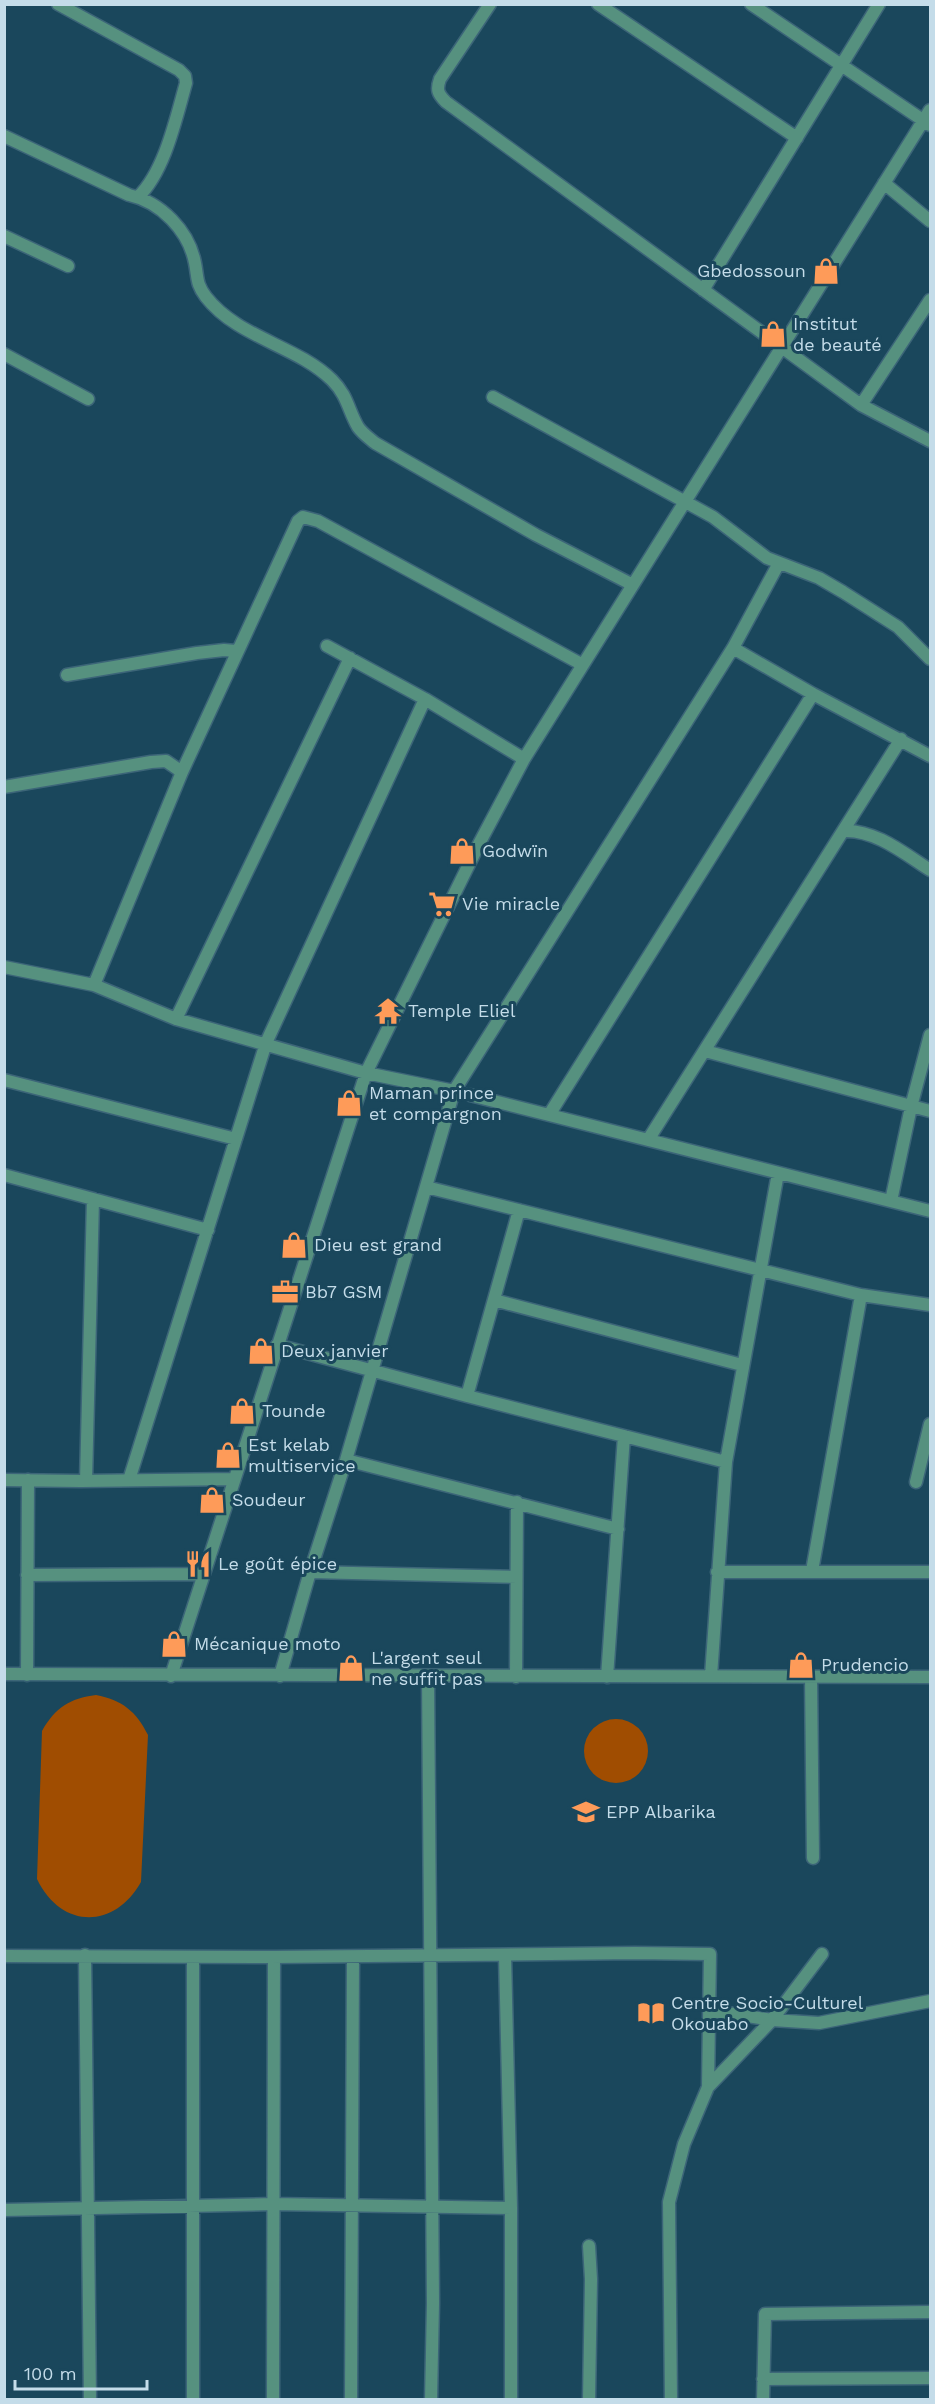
<svg xmlns="http://www.w3.org/2000/svg" width="935" height="2404" font-family="'Work Sans',sans-serif">
<rect width="100%" height="100%" fill="#1a475c"/>
<path fill="#a04d01" d="M96 1695C122 1700 136 1711 148 1735L141 1882C114 1930 61 1929 37 1879L42 1731C55 1708 70 1698 96 1695Z
M584 1751a32 32 0 1 1 64 0a32 32 0 1 1-64 0Z"/>
<g fill="none" stroke-linecap="round" stroke-linejoin="round">
<defs>
<path id="minor" d="M58 4 179 70 185 76 186 83C176 118 165 171 138 197
M490 4 440 79C436 90 438 94 446 102L861 405 930 441
M598 4 797 138
M751 4 930 125
M4 136 129 195C161 202 189 231 195 263 198 278 196 284 206 297 238 338 296 345 332 380 348 396 348 410 358 427 362 433 369 438 375 443L536 535 633 585
M884 183 930 221
M4 236 68 266
M703 290 879 4
M4 354 88 399
M493 397 713 517 767 558 819 578 843 592 898 627 930 659
M861 405 930 300
M327 646 425 699 524 759
M733 648 813 694 930 756
M67 675 197 653 224 650 236 651
M4 787 151 762 166 761 182 772
M843 831C875 829 905 854 930 870
M4 967 94 985 176 1019 366 1073 454 1091 930 1211
M94 985 182 772 298 521 303 517 318 521 583 665
M176 1019 350 658
M705 1051 930 1111
M4 1080 236 1139
M549 1115 813 694
M648 1140 901 739
M4 1175 208 1230
M426 1187 861 1295 930 1305
M891 1201 911 1107 930 1035
M519 1210 467 1396 726 1462
M494 1300 742 1365
M277 1345 467 1396
M346 1460 618 1529
M4 1480 81 1481 234 1479
M129 1480 266 1043 425 699
M86 1481 93 1199
M916 1482 930 1424
M812 1571 861 1295
M310 1572 516 1577
M717 1572H930
M27 1575 203 1574
M4 1674 930 1677
M27 1675 28 1480
M171 1676 366 1073 480 842 524 759 930 110
M280 1676 310 1572 346 1460 454 1091 733 648 779 563
M711 1676 726 1462 778 1173
M428 1677 433 2303 431 2400
M516 1677 517 1502
M607 1677 624 1436
M811 1677 813 1858
M85 1955 90 2400
M4 1956 274 1957 635 1953 710 1954 708 2087
M505 1956 511 2208V2400
M193 1957V2400
M709 2010 772 2020 819 2023 930 2001
M4 2210 273 2204 511 2208
M589 2246 591 2279 589 2400
M763 2379 930 2378
M273 2400 274 1957
M351 2400 353 1957
M671 2400 669 2202 684 2144 708 2087 772 2020 822 1954
M763 2400 765 2314 930 2312"/>
</defs>
<use href="#minor" stroke="#3c6578" stroke-width="15"/>
<use href="#minor" stroke="#56917f" stroke-width="12"/>
</g>
<defs>
<symbol id="shop-bare" viewBox="-9 -9 18 18"><path d="M-5-2.5h2.3a2.7 3.5 0 0 1 5.4 0H5L5.5 6h-11ZM-1.5-2.5h3a1.5 2.3 0 0 0-3 0Z" fill="#fe9b59" stroke="#1a475c" stroke-width="2.5" paint-order="stroke"/></symbol>
<symbol id="supermarket-bare" viewBox="-9 -9 18 18"><path d="M-6-5.5h2.5l.6 2H6L4.5 2H-2.5L-4.4-4H-6ZM-1.5 3.2a1.3 1.3 0 1 0 .1 0ZM3 3.2a1.3 1.3 0 1 0 .1 0Z" fill="#fe9b59" stroke="#1a475c" stroke-width="2.5" paint-order="stroke"/></symbol>
<symbol id="temple-bare" viewBox="-9 -9 18 18"><path d="M0-6L5-2H3V0L6.5 2.5H4V6H1.5V3h-3V6H-4V2.5H-6.5L-3 0V-2H-5Z" fill="#fe9b59" stroke="#1a475c" stroke-width="2.5" paint-order="stroke"/></symbol>
<symbol id="office-bare" viewBox="-9 -9 18 18"><path d="M-6-3h4V-5.5h4V-3h4V5H-6ZM-1-4.5V-3h2v-1.5ZM-6 0V1H6V0Z" fill="#fe9b59" stroke="#1a475c" stroke-width="2.5" paint-order="stroke"/></symbol>
<symbol id="restaurant-bare" viewBox="-9 -9 18 18"><path d="M-5-6h1v4h1v-4h1v4h1v-4h1v5L-1.5 .5V6h-2V.5L-5-1ZM5-6V6H3V1.5H1.5Q1.5-4 5-6Z" fill="#fe9b59" stroke="#1a475c" stroke-width="2.5" paint-order="stroke"/></symbol>
<symbol id="school-bare" viewBox="-9 -9 18 18"><path d="M0-5L7-2L0 1L-7-2ZM-4 1L0 2.5L4 1V4Q0 6-4 4Z" fill="#fe9b59" stroke="#1a475c" stroke-width="2.5" paint-order="stroke"/></symbol>
<symbol id="library-bare" viewBox="-9 -9 18 18"><path d="M-6-4Q-3-5.5-.7-3.5V5Q-3 3-6 4ZM6-4Q3-5.5 .7-3.5V5Q3 3 6 4Z" fill="#fe9b59" stroke="#1a475c" stroke-width="2.5" paint-order="stroke"/></symbol>
</defs>
<g fill-rule="evenodd">
<use href="#shop-bare" x="807" y="252" width="38" height="38"/>
<use href="#shop-bare" x="754" y="315" width="38" height="38"/>
<use href="#shop-bare" x="443" y="832" width="38" height="38"/>
<use href="#supermarket-bare" x="423" y="885" width="38" height="38"/>
<use href="#temple-bare" x="369" y="992" width="38" height="38"/>
<use href="#shop-bare" x="330" y="1084" width="38" height="38"/>
<use href="#shop-bare" x="275" y="1226" width="38" height="38"/>
<use href="#office-bare" x="266" y="1273" width="38" height="38"/>
<use href="#shop-bare" x="242" y="1332" width="38" height="38"/>
<use href="#shop-bare" x="223" y="1392" width="38" height="38"/>
<use href="#shop-bare" x="209" y="1436" width="38" height="38"/>
<use href="#shop-bare" x="193" y="1481" width="38" height="38"/>
<use href="#restaurant-bare" x="179" y="1545" width="38" height="38"/>
<use href="#shop-bare" x="155" y="1625" width="38" height="38"/>
<use href="#shop-bare" x="782" y="1646" width="38" height="38"/>
<use href="#shop-bare" x="332" y="1649" width="38" height="38"/>
<use href="#school-bare" x="567" y="1793" width="38" height="38"/>
<use href="#library-bare" x="632" y="1994" width="38" height="38"/>
</g>
<g text-anchor="middle" stroke-width="6" stroke-linejoin="round" paint-order="stroke">
<g font-size="18" fill="#c4dce9" stroke="#1a475c" text-anchor="start">
<text x="806" y="277" text-anchor="end">Gbedossoun</text>
<text x="793" y="330">Institut<tspan x="793" dy="21">de beauté</tspan></text>
<text x="482" y="857">Godwïn</text>
<text x="462" y="910">Vie miracle</text>
<text x="408" y="1017">Temple Eliel</text>
<text x="369" y="1099">Maman prince<tspan x="369" dy="21">et compargnon</tspan></text>
<text x="314" y="1251">Dieu est grand</text>
<text x="305" y="1298">Bb7 GSM</text>
<text x="281" y="1357">Deux janvier</text>
<text x="262" y="1417">Tounde</text>
<text x="248" y="1451">Est kelab<tspan x="248" dy="21">multiservice</tspan></text>
<text x="232" y="1506">Soudeur</text>
<text x="218" y="1570">Le goût épice</text>
<text x="194" y="1650">Mécanique moto</text>
<text x="371" y="1664">L'argent seul<tspan x="371" dy="21">ne suffit pas</tspan></text>
<text x="821" y="1671">Prudencio</text>
<text x="606" y="1818">EPP Albarika</text>
<text x="671" y="2009">Centre Socio-Culturel<tspan x="671" dy="21">Okouabo</tspan></text>
</g>
</g>
<rect width="935" height="2404" fill="none" stroke="#c4dce9" stroke-width="12"/>
<path d="M15 2380v9h132v-9" fill="none" stroke="#c4dce9" stroke-width="3"/>
<text x="24" y="2380" font-size="18" fill="#c4dce9" stroke="#1a475c" stroke-width="4.5" paint-order="stroke">100 m</text>
</svg>
